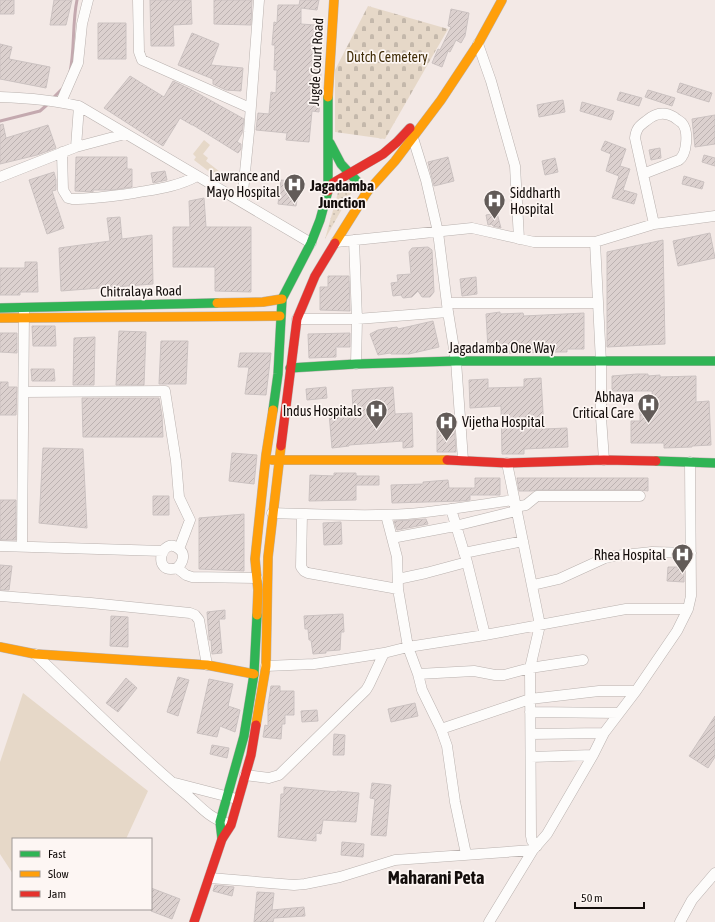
<svg xmlns="http://www.w3.org/2000/svg" width="715" height="922" font-family="'Asap Condensed',sans-serif">
<defs>
<pattern id="grass-dots" width="8" height="8" patternUnits="userSpaceOnUse"><rect width="8" height="8" fill="#e6d8c8"/><path d="M2 2h.1M6 6h.1" fill="none" stroke="#c4b8ab" stroke-width="1.8" stroke-linecap="round"/></pattern>
<pattern id="cemetery-stones" width="16" height="16" patternUnits="userSpaceOnUse"><rect width="16" height="16" fill="#e6d8c8"/><path d="M2 7V4a2 2 0 0 1 4 0v3zM10 15v-3a2 2 0 0 1 4 0v3z" fill="#c4b8ab"/></pattern>
<pattern id="building-hatch" width="6" height="6" patternUnits="userSpaceOnUse"><rect width="6" height="6" fill="#dcd1cf"/><path d="M-1 1l2-2M0 6l6-6M5 7l2-2" fill="none" stroke="#bcb2b1"/></pattern>
</defs>
<rect width="100%" height="100%" fill="#f3e9e6"/>
<path fill="url(#grass-dots)" d="M348 179 355 186 325 239 340 185Z"/>
<path fill="url(#cemetery-stones)" d="M368 6 448 29 385 139 335 132V70Z"/>
<path fill="#e6d8c8" d="M204 140 210 145 203 154 208 158 206 161 224 175 220 180 194 160 196 157 193 154Z
M23 693 148 791 126 839H13V874L0 854V762Z"/>
<g fill="none" stroke-linecap="round" stroke-linejoin="round">
<path stroke="#c4a9af" stroke-width="3" d="M70 72C75 48 72 24 77 0
M53 98 62 89
M0 121 40 111 48 104"/>
</g>
<path fill="url(#building-hatch)" stroke="#cbc2c1" d="M0 0H14V14H0Z
M54 0H72L66 25H50Z
M150 0H191L192 24 173 25 174 46H151Z
M214 0H252L251 25 214 24Z
M300 0H319L317 10 301 8V24L315 25 313 50H322L319 112 312 111 309 142 286 140 287 133 256 130 258 113 269 114 271 92 276 93 277 70H274L275 45H272L274 22 277 23 278 5H299Z
M451 9 469 13 465 36 461 43 456 40 450 52 448 51 442 67 432 63 438 49 440 50 451 27 448 26Z
M98 23H126V59H98Z
M192 33 219 44 211 65 243 68 241 91 226 90 213 84V79L178 65Z
M0 44 12 47 9 59 50 67 46 88 0 79Z
M130 76 164 97 173 81 190 89 244 119 242 133 237 142 241 144V149L238 153 193 125H192L180 118 163 146 104 108Z
M680 83 712 93 709 102 677 92Z
M648 90 675 98 672 106 645 97Z
M620 92 642 98 639 106 617 100Z
M563 100 565 112 539 117 537 105Z
M582 102 614 111 611 120 580 111Z
M715 115V144L695 147 692 119Z
M3 124 6 138 48 125 56 148 37 155 0 164V125Z
M605 141 626 149 620 166 630 169 623 190 637 194 634 204 612 198 619 176 606 171 611 154 601 150Z
M660 148 661 158 651 160 649 150Z
M704 155 715 158V166L702 162Z
M76 157H127V169H132V187L112 190H93V192L75 191Z
M448 157 454 181 434 186 428 162Z
M555 158 558 172 545 175 542 161Z
M165 171 167 180 153 183 151 173Z
M54 172 56 180V190L52 191 64 228 47 234 29 180Z
M684 176 704 182 702 189 682 184Z
M281 180 300 182 296 206 278 204Z
M204 198 206 227H251V292L215 291V267H173V227H190L189 201Z
M497 213 501 228 493 226 492 224 488 225 486 215Z
M120 217 122 239 152 235 153 284 61 291 59 248 110 241 107 218Z
M710 233 715 258 678 266 673 241Z
M663 240 665 344 607 347V252Z
M428 247 432 250 434 292 430 297H422L418 291 412 297 403 298 401 295 393 296 391 283 398 282 397 275 411 274 409 252 412 248Z
M25 262H37L38 292H20V295H0V268H25Z
M328 276H349L350 311 320 310V287H328Z
M476 277 477 294 462 296 460 279Z
M500 312V314L523 313 524 316 584 313V349H567V352H553V351L526 353H509V348L488 349 486 314Z
M433 321 439 347 409 354H391L390 353 378 355 370 334 378 330 397 327 398 329Z
M32 326H55L56 346H33Z
M119 331 146 332 144 385H116Z
M0 333H17V353L0 352Z
M350 333V347H336V357L309 358 308 334Z
M95 337 94 385H73L74 338Z
M161 341H188L186 384H159Z
M240 353H271L266 395 245 394 249 367H238Z
M31 369H54L55 381H32Z
M637 374H648V376L660 375V377L696 376V402L709 401 711 445 692 446V447L664 448V443H631V421H640V407H653L652 391H612V376Z
M541 378 544 429 567 428 568 447 524 449V454H502L501 406 470 408 469 380 488 379V388L524 387V379Z
M0 382H8V387H17L16 415H0Z
M326 387 327 398 307 400 306 389Z
M393 387 395 414 412 413 413 447 403 448V441L349 445V446L332 448 329 413 353 411 352 390Z
M82 398H159L162 416 163 437H83Z
M437 419H454L456 452H437Z
M43 448 83 449 87 528 39 523Z
M232 453 257 455 254 484 229 481Z
M334 473H356V476H379V485H356V500L309 501 310 475 334 476Z
M475 478H500V495H470V500L461 501 392 503 391 485 423 484V482L448 480 449 488H475Z
M517 478H648V491L640 490H537L532 491H519Z
M153 496H169V515H153Z
M0 500H16V540H0Z
M244 514V571L199 569V518Z
M426 519 428 524 397 530 394 521Z
M341 522 342 544 324 545 323 523Z
M0 565 12 566 9 590H0Z
M668 567H684V582L667 581Z
M225 610V619H219L222 653 212 654 211 640H209V637L207 612Z
M343 614 344 632H341L340 650 326 651V653L313 654 311 640H309L308 629H305L304 616Z
M111 616 128 617V647L110 646Z
M178 677 189 680 178 716 167 712Z
M126 678 137 688 118 712 106 703Z
M209 679 233 684 228 706 240 710 235 732 220 726 217 737 197 733Z
M271 686H280V691H294V715H285V724H282L281 739 263 737 265 725 268 726V705Z
M415 703 418 716 391 722 388 709Z
M317 710 318 721 302 722 301 711Z
M715 716V757L708 768 689 756Z
M334 734 345 735 344 755H333Z
M212 745 229 748 227 758 210 754Z
M372 783 391 785 386 836 371 835 375 799 370 798Z
M284 787 337 792V791L359 793 356 822 323 820 321 834 316 833V841L278 837 281 794H284Z
M342 842 364 844 363 857 341 855Z
M215 885 234 887 232 896 213 891Z
M151 888 180 899 172 919 151 911Z
M257 892 274 893 272 910 304 907 305 916 274 918 273 922H254Z"/>
<g fill="none" stroke-linecap="round" stroke-linejoin="round">
<defs>
<path id="street" d="M138 0 139 52 142 60 250 108
M478 44 491 81 515 166 519 239
M0 97C27 98 53 100 79 106L311 243
M61 102 78 63 82 24 88 0
M413 138 426 180 438 232 448 312 456 361 463 460
M76 147 79 106
M62 152 63 190 68 198 72 199C93 199 114 196 134 193 156 189 177 187 197 176
M643 174 679 160C687 154 689 131 682 123 680 121 676 119 674 117 664 111 655 113 646 121 639 126 636 129 635 138L654 224
M0 177 76 147 125 134
M242 202 249 132 259 0
M354 240 357 319 356 364
M336 242 472 228 534 242H595L654 224 715 216
M595 242 601 362V417L604 460
M447 303H598
M297 319H357L448 312
M24 392 165 391 176 461 179 497 190 520 179 549
M507 463 540 625 530 668 531 836 532 841 537 846
M515 507 526 505 537 496H640
M451 509 467 562 485 635
M272 513C317 514 362 517 407 514 443 511 478 505 514 500
M302 514 301 567 304 571 308 573 398 589
M386 515 397 557 398 589 408 647 418 674 422 690 441 729 447 746 455 802 466 854
M392 538 455 526 516 511
M0 546 163 551
M22 546 24 312
M464 553 523 541
M177 568C183 563 186 554 179 549 161 534 151 576 177 568L186 575 192 577 257 578
M398 579 426 573 467 562
M533 585 559 579 605 558 614 556 652 552 691 553
M0 596 91 603 190 613 195 615 199 620 207 665
M35 654C85 701 134 751 187 795 200 806 209 818 226 823
M266 666 314 664 384 653 408 647 485 635 626 609H688
M418 674 474 671 495 675H504L530 668 583 660
M530 712 619 713
M441 729 530 699 599 691H636
M531 734 604 733
M531 757 593 755
M245 775 269 778 279 775 366 690 369 685 384 653
M175 783 233 798
M210 878 294 885 305 884 340 877 395 860 533 850
M489 922 533 850 547 834 593 755 604 733 636 691 677 631 688 609 691 596 690 462
M680 922 692 900 715 873"/>
<path id="fast" d="M330 143 341 164 367 192
M0 308 217 303
M290 368 356 364 456 361H715
M273 410 278 374 282 299 311 243 320 220 328 191V97
M656 461 715 463
M222 839 220 822 244 736 254 674 257 615"/>
<path id="slow" d="M328 97 334 0
M335 243 367 192 395 161 441 100 478 44 502 0
M217 303 263 302 282 299
M0 318 280 316
M272 460H447
M257 615 258 590 255 559 266 455 273 410
M0 647 35 654 207 665 254 674
M256 725 266 666 268 557 281 446"/>
<path id="jam" d="M328 191 333 183 383 154 397 142 410 128
M281 446 297 319 315 276 335 243
M447 460 507 463 604 460 656 461
M194 922 222 839 231 825 251 755 256 725"/>
</defs>
<use href="#street" stroke="#b9b1ae" stroke-width="11"/>
<use href="#fast" stroke="#b9b1ae" stroke-width="10"/>
<use href="#slow" stroke="#b9b1ae" stroke-width="10"/>
<use href="#jam" stroke="#b9b1ae" stroke-width="10"/>
<use href="#street" stroke="#fdfcfb" stroke-width="10"/>
<use href="#fast" stroke="#30b455" stroke-width="9"/>
<use href="#slow" stroke="#ff9f0a" stroke-width="9"/>
<use href="#jam" stroke="#e5322d" stroke-width="9"/>
</g>
<defs>
<symbol id="hospital-pin" viewBox="-11 -11 22 30"><path d="M0 17L-7.5 6A9.5 9.5 0 1 1 7.5 6Z" fill="#625b58" stroke="#fdf6f3"/><path d="M-5-5h3v3.5h4V-5h3V5h-3V1.5h-4V5h-3Z" fill="#fff"/></symbol>
</defs>
<g fill-rule="evenodd">
<use href="#hospital-pin" x="282" y="172" width="25" height="34"/>
<use href="#hospital-pin" x="482" y="188" width="25" height="34"/>
<use href="#hospital-pin" x="636" y="392" width="25" height="34"/>
<use href="#hospital-pin" x="364" y="398" width="25" height="34"/>
<use href="#hospital-pin" x="434" y="410" width="25" height="34"/>
<use href="#hospital-pin" x="670" y="542" width="25" height="34"/>
</g>
<g text-anchor="middle" stroke-width="3.5" stroke-linejoin="round" paint-order="stroke">
<g font-size="14" fill="#422e09" stroke="#fdf6f3">
<text x="387" y="62">Dutch Cemetery</text>
</g>
<g font-size="14" fill="#140e0c" stroke="#fdf6f3">
<text transform="translate(316 62) rotate(-87)" y="5">Jugde Court Road</text>
<text transform="translate(141 291) rotate(-1)" y="5">Chitralaya Road</text>
<text x="502" y="353">Jagadamba One Way</text>
</g>
<g font-size="14" fill="#140e0c" stroke="#fdf6f3" text-anchor="end">
<text x="280" y="181">Lawrance and<tspan x="280" dy="16">Mayo Hospital</tspan></text>
<text x="510" y="198" text-anchor="start">Siddharth<tspan x="510" dy="16">Hospital</tspan></text>
<text x="634" y="402">Abhaya<tspan x="634" dy="16">Critical Care</tspan></text>
<text x="362" y="416">Indus Hospitals</text>
<text x="462" y="427" text-anchor="start">Vijetha Hospital</text>
<text x="666" y="560">Rhea Hospital</text>
</g>
<g font-size="15" font-weight="bold" fill="#140e0c" stroke="#fdf6f3">
<text x="342" y="191">Jagadamba<tspan x="342" dy="17">Junction</tspan></text>
</g>
<g font-size="18" font-weight="bold" fill="#140e0c" stroke="#fdf6f3">
<text x="436" y="884">Maharani Peta</text>
</g>
</g>
<rect x="12" y="838" width="140" height="72" fill="#fdf6f3" stroke="#a09997"/>
<rect x="20" y="851" width="20" height="6" fill="#30b455" stroke="#a09997"/>
<text x="48" y="858" font-size="12" fill="#140e0c">Fast</text>
<rect x="20" y="871" width="20" height="6" fill="#ff9f0a" stroke="#a09997"/>
<text x="48" y="878" font-size="12" fill="#140e0c">Slow</text>
<rect x="20" y="891" width="20" height="6" fill="#e5322d" stroke="#a09997"/>
<text x="48" y="898" font-size="12" fill="#140e0c">Jam</text>
<path d="M575 902v6h69v-6" fill="none" stroke="#140e0c" stroke-width="2"/>
<text x="581" y="902" font-size="12" fill="#140e0c" stroke="#fdf6f3" stroke-width="3" paint-order="stroke">50 m</text>
</svg>
